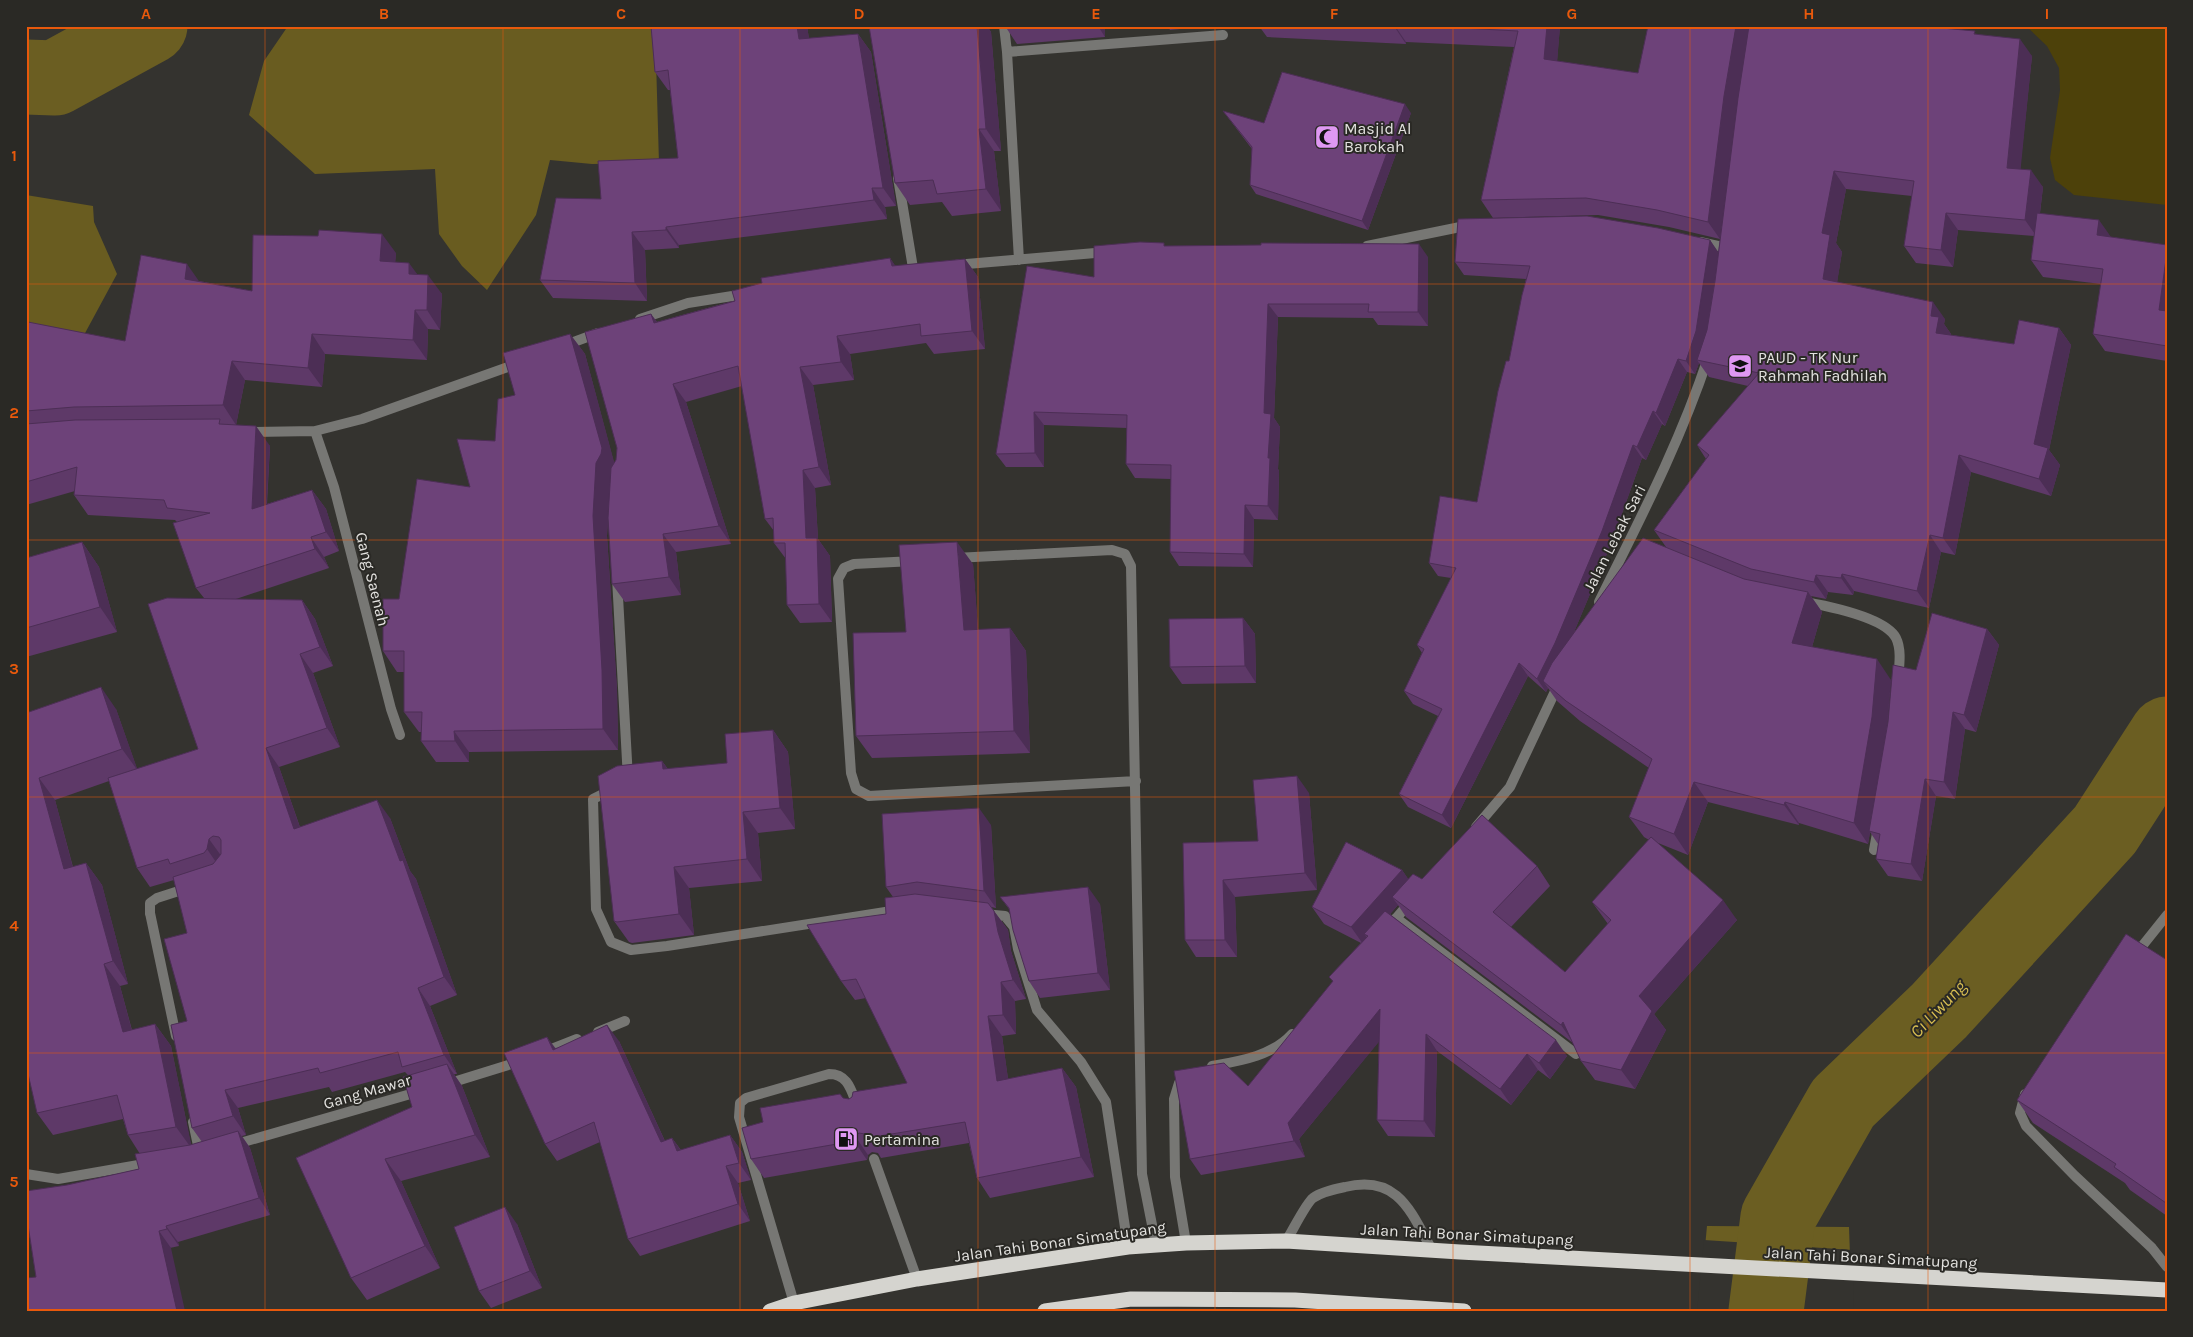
<svg xmlns="http://www.w3.org/2000/svg" width="2193" height="1337" font-family="Karla,sans-serif">
<rect width="100%" height="100%" fill="#34332f"/>
<path fill="#4d410a" d="M2026 26H2167V205L2074 195 2055 180 2050 158 2060 90 2059 68 2047 46Z"/>
<path fill="#695c20" d="M288 26H655L659 163 592 164 550 160 536 215 487 290 462 266 439 234 435 169 315 174 249 115 264 61Z
M26 195 93 206 94 222 117 274 84 335 26 331Z"/>
<path fill="#6b5e22" d="M1707 1226 1849 1227 1852 1311H1699Z"/>
<path fill="#34332f" d="M1704 1240 1853 1250 1854 1311H1697Z"/>
<g fill="none" stroke-linecap="round" stroke-linejoin="round">
<path stroke="#6b5e22" stroke-width="75" d="M26 77 55 78 150 26
M1766 1311 1778 1217 1843 1103 1939 1011 2105 830 2167 734"/>
<path stroke="#777774" stroke-width="10" d="M955 558 1112 550 1125 554 1131 566 1142 1174 1156 1245
M914 561 854 564 844 568 838 579 851 773 856 789 869 796 1136 781
M150 913V903L157 898 188 888
M2135 955 2167 915
M2025 1094 2020 1113 2026 1126 2075 1176 2152 1248 2167 1267
M874 1159 917 1279
M1286 1241C1292 1232 1306 1203 1313 1198 1321 1192 1335 1189 1345 1187 1398 1174 1411 1212 1432 1250
M794 1303 739 1117 740 1103 746 1098 829 1074C848 1074 851 1090 857 1105"/>
<path stroke="#777774" stroke-width="10" d="M1004 26 1007 52 1019 260
M1007 52 1223 35
M898 178 913 268
M1700 242 1727 248
M1367 246 1470 225
M955 265 1107 252
M640 319 688 303 745 294
M563 346 598 333
M315 431 334 487 391 709 400 735
M247 432 315 431 362 419 519 363
M617 578 628 779
M1599 602C1639 521 1679 445 1708 358
M1805 602C1827 606 1885 617 1896 638 1902 650 1899 667 1898 680
M611 790 593 799 596 909 611 942 631 950 667 946 898 910
M1476 827 1510 787 1559 683
M1874 850 1878 828
M150 913 176 1036
M984 914 1005 916 1014 927 1018 949 1037 1010 1081 1062 1106 1102 1128 1247
M1396 918 1576 1054
M1387 929 1410 902
M598 1032 625 1021
M544 1052 577 1039
M1212 1066C1240 1061 1272 1056 1292 1034
M1185 1078 1179 1083 1174 1099 1175 1177 1186 1243
M447 1084 521 1061
M193 1122 200 1155 202 1154
M233 1145 421 1091
M26 1174 58 1179 150 1163"/>
<path stroke="#d5d4cf" stroke-width="15" d="M770 1311 794 1303 917 1279 1128 1247 1186 1243 1286 1241 1460 1252 2167 1290
M1045 1311 1131 1299 1295 1300 1464 1311"/>
</g>
<path fill="#5e3968" fill-rule="evenodd" d="M651 26H807L809 39 858 34 871 52 896 206 885 207 887 219 679 245V248L645 250 647 301 553 298 540 280 601 199 678 158 670 90H668L655 72Z
M869 26H987L991 32 1001 151H994L1001 211 952 216 942 202 910 205 895 183Z
M1005 26H1105V37L1017 44Z
M1168 26H1210L1170 30Z
M1259 26H1560L1557 61 1638 73 1933 28 1977 34 2032 56 2020 169 2043 187 2040 213 2111 237 2167 245V361L2105 351 2093 334 2101 284 2043 277 2031 260 2034 236 1958 230 1953 267 1916 263 1904 246 1912 196 1846 189 1836 243 1842 252 1837 282 1945 319 1944 324 1951 334V335L2014 344 2059 328 2071 345 2049 450 2060 465 2051 496 1971 472 1955 555 1941 552 1929 608 1854 591 1853 595 1828 592 1826 599 1811 596 1822 612 1812 647 1891 680 1887 728 1916 670 1987 629 1999 645 1976 732 1965 729 1955 799 1936 796 1922 881 1888 876 1876 859 1878 844 1870 832 1868 844 1799 823V825L1708 802 1688 855 1658 843 1737 920 1654 1014 1666 1030 1635 1089 1595 1080 1581 1061 1573 1043 1406 917 1398 905 1390 914 1567 1056 1550 1079 1538 1070 1511 1105 1437 1051 1435 1137 1388 1136 1377 1120 1379 1041 1299 1139 1305 1157 1201 1175 1190 1159 1333 982 1329 977 1361 943 1324 924 1312 907 1402 870 1408 879H1422L1537 866 1550 886 1511 927 1565 972 1608 924 1592 902 1649 840 1644 837 1629 817 1649 768 1580 721 1557 701 1548 688 1546 692 1528 676 1451 828 1408 807 1399 794 1438 716 1413 704 1404 691 1422 653 1417 645 1451 578 1438 576 1429 563 1477 502 1509 361 1526 279 1464 275 1455 262 1710 240 1718 253 1720 239 1669 227 1598 215 1493 218 1481 200 1514 47 1406 42V44L1267 37ZM1699 363 1709 377 1748 386 1697 445 1706 459 1654 530 1666 547 1574 632 1611 544 1642 458 1646 460 1662 424 1665 426 1687 372 1695 374Z
M1223 111 1264 123 1411 113 1368 230 1256 194 1250 185 1252 149Z
M1166 246 1428 257V326L1378 325 1373 318 1278 317 1274 418 1280 427 1278 469 1279 471 1278 520 1254 519 1253 567 1179 566 1170 552 1171 479 1135 478 1126 464 1127 428 1044 425V467H1006L996 454 1094 277Z
M396 253 395 262 417 274 442 294 440 330 428 329 427 360 325 354 322 387 245 380 236 425 270 446 267 504 312 490 326 509 339 551 324 557 329 568 236 599 302 600 315 619 333 666 313 673 340 747 279 767 300 827 390 818 410 871 416 879 457 995 430 1006 457 1074H454L462 1086 490 1157 401 1181 440 1268 367 1300 351 1278 296 1158 412 1107 408 1075 405 1072 332 1092 329 1087 238 1108 246 1135 242 1136 250 1148 270 1215 178 1242 179 1246 36 1277 28 1226H26V1180L28 1191 67 1185 139 1169 140 1154 128 1135 123 1119 53 1135 37 1113 26 713 116 709 137 769 198 749 204 598 196 588 177 522 175 520 88 515 74 495 75 491 26 505V331L125 341 199 281 252 291ZM109 781 137 868 150 887 174 880 187 933V1021L192 1128 202 1142 191 1145 171 1046 155 1024 132 1030 120 986 128 984 102 885 86 863 73 867 55 800Z
M890 258 895 266 965 259 978 277 985 349 934 354 926 343 850 354 854 380 813 385 831 485 815 488 818 539 830 556 832 622 800 623 787 605 786 559 774 543V531L765 519 742 386 686 402 731 544 676 552 681 595 625 602 612 584 610 484 607 536 617 690 618 750 469 752V762H436L421 741V732H419L404 712V672H397L383 651 399 599 470 487 495 441 515 395 570 334 585 354 614 463 616 460 651 314 657 322Z
M82 542 99 567 117 632 26 657V558Z
M973 564 978 630 1010 628 1026 651 1030 753 872 758 856 736 906 632Z
M1243 618 1255 634 1256 683 1182 684 1170 667Z
M773 730 788 752 795 829 758 833 762 881 689 888 694 935 632 943 629 942 614 921 662 761 668 769 727 763Z
M1309 793 1317 890 1235 897 1237 957H1196L1185 940 1183 843 1258 841Z
M991 825 996 908 991 907 1008 930 1011 951 1026 999 1015 1001 1016 1034 1002 1036 1008 1079 1062 1068 1076 1087 1094 1177 990 1198 977 1178 969 1143 881 1158 878 1153 872 1152 868 1155 867 1160 764 1178 751 1159 843 1098 849 1099 907 1083 866 998 855 1000 841 981 886 914 893 897 886 887Z
M1000 897 1100 904 1110 990 1040 998 1029 981 1009 909Z
M2167 960V1216L2130 1190 2125 1183 2033 1123 2017 1100Z
M619 1041 665 1141 672 1138 681 1150 730 1135 742 1152 751 1180 738 1183 750 1221 640 1256 628 1239 600 1142 557 1161 545 1144 555 1048Z
M517 1224 542 1288 491 1308 479 1291Z"/>
<path fill="#4c2e55" d="M797 26H807L812 58 799 39Z
M977 26H987L991 32 1001 151 986 129Z
M1098 26H1105V37Z
M1394 26H1395L1406 42V44Z
M1547 26H1560L1556 76 1544 59Z
M1736 26H1751L1720 239 1708 222 1724 96Z
M858 34 871 52 896 206 883 188Z
M2020 39 2032 56 2019 185 2007 168Z
M1405 104 1411 113 1368 230 1362 221Z
M979 129 994 151 1001 211 986 189Z
M2031 170 2043 187 2037 237 2025 220Z
M1834 171 1846 189 1836 243 1842 252 1835 296 1823 279 1822 233Z
M872 188 885 207 887 219 874 200Z
M1946 213 1958 230 1953 267 1941 250Z
M2099 220 2111 237 2097 235Z
M666 227 679 245V248L666 230Z
M632 232 645 250 647 301 635 283Z
M382 234 396 253 394 281 380 261Z
M1710 240 1719 253 1705 344 1697 360 1699 363 1695 374 1686 361Z
M1419 244 1428 257V326L1418 312Z
M2167 252V321L2159 310Z
M890 258 903 277 892 266Z
M965 259 978 277 985 349 972 331Z
M409 263 423 282 409 274Z
M187 264 201 284 185 279Z
M428 275 442 294 440 330 427 310Z
M1933 302 1945 319 1944 324 1951 334 1948 350 1936 333 1931 316Z
M1268 304 1278 317 1274 418 1280 427 1278 469 1279 471 1278 520 1268 506V458L1264 413Z
M415 310 428 329 427 360 413 340Z
M651 314 664 332 654 323Z
M2059 328 2071 345 2049 450 2060 465 2051 496 2039 479 2034 444Z
M312 334 325 354 322 387 308 368Z
M570 334 585 354 616 469 610 484 607 536 617 690 618 750 603 729Z
M837 336 850 354 854 380 841 362Z
M1678 359 1687 372 1665 426 1656 413Z
M232 361 245 380 236 425 223 405Z
M800 367 813 385 831 485 819 467Z
M673 384 686 402 731 544 719 526Z
M1653 411 1662 424 1646 460 1637 447Z
M1034 412 1044 425V467L1035 453Z
M256 426 270 446 265 529 252 509Z
M1633 445 1642 458 1611 544 1564 656 1543 681 1548 688 1546 692 1537 679Z
M1959 455 1971 472 1955 555 1943 538Z
M803 470 815 488 818 539 830 556 832 622 819 604 806 538Z
M312 490 326 509 339 551 326 532Z
M1245 505 1254 519 1253 567 1244 554Z
M663 534 676 552 681 595 669 577Z
M1930 535 1941 552 1929 608 1917 591Z
M311 537 324 557 329 568 315 549Z
M82 542 99 567 117 632 100 607Z
M957 542 973 564 980 653 964 630Z
M1842 574 1854 591 1853 595 1841 578Z
M1816 575 1828 592 1826 599 1814 582Z
M1808 592 1822 612 1807 664 1792 643Z
M302 600 315 619 333 666 320 647Z
M1243 618 1255 634 1256 683 1245 666Z
M1010 628 1026 651 1030 753 1014 731Z
M1987 629 1999 645 1976 732 1964 715Z
M300 654 313 673 340 747 327 728Z
M1877 659 1891 680 1886 737 1868 844 1854 823Z
M1519 663 1528 676 1451 828 1442 815Z
M101 687 116 709 138 771 122 749Z
M1953 712 1965 729 1955 799 1944 782Z
M773 730 788 752 795 829 780 808Z
M454 731 469 752V762L455 741Z
M266 748 279 767 307 848 294 829Z
M662 761 677 782 663 769Z
M1297 776 1309 793 1317 890 1305 873Z
M39 778 55 800 79 891 64 869Z
M1925 779 1936 796 1922 881 1911 864Z
M1694 782 1708 802 1688 855 1674 834Z
M377 800 390 818 410 871 416 879 457 995 444 977Z
M1785 802 1799 823V825L1784 805Z
M979 808 991 825 996 908 984 891Z
M743 812 758 833 762 881 747 859Z
M209 839 222 857 220 868 207 849Z
M86 863 102 885 128 984 113 961Z
M674 867 689 888 694 935 679 914Z
M1402 870 1414 887 1392 897 1398 905 1369 938 1364 934 1368 939 1363 944 1351 927Z
M1223 880 1235 897 1237 957 1225 940Z
M1088 887 1100 904 1110 990 1098 973Z
M1723 900 1737 920 1654 1014 1666 1030 1635 1089 1621 1070 1639 996Z
M994 911 1008 930 1011 951 1026 999 1013 980 998 932Z
M104 964 120 986 138 1054 123 1032Z
M1001 982 1015 1001 1016 1034 1003 1015Z
M418 988 430 1006 457 1074 444 1055Z
M1380 1009 1392 1026 1299 1139 1305 1157 1294 1141 1288 1123Z
M988 1016 1002 1036 1011 1100 997 1081Z
M1563 1022 1575 1045 1561 1025Z
M155 1024 171 1046 192 1149 176 1127Z
M607 1025 619 1041 673 1159 661 1142Z
M1426 1034 1437 1051 1435 1137 1424 1121Z
M547 1037 559 1053 553 1050Z
M1556 1040 1567 1056 1550 1079 1539 1063Z
M1527 1054 1538 1070 1511 1105 1500 1089Z
M447 1064 462 1086 490 1157 475 1135Z
M1062 1068 1076 1087 1094 1177 1081 1157Z
M225 1090 238 1108 246 1135 233 1116Z
M238 1131 250 1148 270 1215 259 1198Z
M730 1135 742 1152 751 1180 739 1163Z
M855 1136 868 1155 867 1160 854 1141Z
M672 1138 684 1155 677 1151Z
M385 1159 401 1181 440 1268 425 1246Z
M726 1166 738 1183 750 1221 738 1204Z
M26 1180 27 1181 34 1225 26 1213Z
M505 1207 517 1224 542 1288 530 1271Z
M166 1226 178 1242 179 1246 167 1229Z
M159 1231 171 1248 185 1311H177Z"/>
<path fill="#6d4279" stroke="#4c2e55" d="M651 26H797L799 39 858 34 883 188H872L874 200 666 227V230L632 232 635 283 540 280 556 198 601 199 598 161 678 158 668 70 655 72Z
M869 26H977L986 129H979L986 189 937 194 933 180 895 183Z
M1423 26H1547L1544 59 1638 73 1648 26H1736L1724 96 1708 222 1657 210 1586 198 1481 200 1518 31Z
M1749 26H1919L1975 31 1974 34 2020 39 2007 168 2031 170 2025 220 1946 213 1941 250 1904 246 1914 181 1834 171 1822 233 1830 235 1823 279 1933 302 1931 316 1939 317 1936 333 2014 344 2019 320 2059 328 2034 444 2048 448 2039 479 1959 455 1943 538 1930 535 1917 591 1842 574 1841 578 1816 575 1814 582 1751 569 1654 530 1709 455 1697 445 1759 373 1697 360 1707 330 1715 281 1738 98Z
M1282 72 1405 104 1362 221 1250 185 1252 147 1223 111 1264 123Z
M2037 213 2099 220 2097 235 2167 245V252L2159 310 2167 311V346L2093 334 2103 269 2031 260Z
M1587 216 1658 228 1710 240 1696 331 1686 361 1678 359 1656 413 1653 411 1637 447 1633 445 1602 531 1555 643 1537 679 1519 663 1442 815 1399 794 1442 709 1404 691 1424 649 1417 645 1456 568 1429 563 1440 496 1477 502 1498 391 1506 361H1509L1522 295 1530 266 1455 262 1458 219Z
M319 230 382 234 380 261 409 263V274L428 275 427 310H415L413 340 312 334 308 368 232 361 223 405 74 407 26 411V331L28 322 125 341 141 255 187 264 185 279 252 291 253 235 318 236Z
M1140 242 1164 243V246L1261 245V243L1419 244 1418 312H1368L1369 304H1268L1264 413 1271 414 1268 458H1270L1268 506 1245 505 1244 554 1170 552 1171 465 1126 464 1127 415 1034 412 1035 453 996 454 1027 266 1094 277V246Z
M890 258 892 266 965 259 972 331 921 336 920 324 837 336 841 362 800 367 819 467 803 470 806 538H817L819 604 787 605 785 543H774L773 518 765 519 738 366 673 384 719 526 663 534 669 577 612 584 608 518 611 468 616 460 617 448 585 332 651 314 654 323 735 301 732 291 762 283 761 278Z
M570 334 602 448 601 454 596 463 593 516 602 670 603 729 454 731 455 741H421L422 712H404V651H383V599H399L417 479 470 487 457 439 495 441 498 399 515 395 503 353Z
M220 419 219 424 256 426 252 509 312 490 326 532 311 537 315 549 196 588 173 523 210 513 167 508 164 500 74 495 77 467 26 482V424L75 420Z
M1643 538 1744 579 1808 592 1792 643 1877 659 1872 717 1854 823 1785 802 1784 805 1694 782 1674 834 1629 817 1652 759 1566 701 1543 681 1552 663Z
M82 542 100 607 26 628V558Z
M957 542 964 630 1010 628 1014 731 856 736 853 633 906 632 899 545Z
M167 598 302 600 320 647 300 654 327 728 266 748 294 829 377 800 400 861 403 860 444 977 418 988 444 1055 402 1067 398 1052 320 1073 318 1068 225 1090 233 1116 192 1128 171 1025 187 1021 164 939 187 933 173 877 213 864 221 854V840L219 837 213 836 209 839 207 849 204 853 170 864 168 859 137 868 108 778 198 749 148 604Z
M1932 613 1987 629 1964 715 1953 712 1944 782 1925 779 1911 864 1876 859 1880 834 1869 831 1888 722 1893 665 1916 670Z
M1243 618 1245 666 1170 667 1169 619Z
M101 687 122 749 39 778 64 869 86 863 113 961 104 964 123 1032 155 1024 176 1127 128 1135 117 1095 37 1113 26 1065V713Z
M773 730 780 808 743 812 747 859 674 867 679 914 617 922 614 921 598 776 617 766 662 761 663 769 727 763 725 734Z
M1297 776 1305 873 1223 880 1225 940H1185L1183 843 1258 841 1253 780Z
M979 808 984 891 917 882 886 887 882 814Z
M1482 815 1537 866 1493 912 1565 972 1611 920 1592 902 1651 837 1723 900 1639 996 1652 1011 1621 1070 1581 1061 1563 1022 1561 1025 1392 897 1413 874 1422 879Z
M1346 842 1402 870 1351 927 1312 907Z
M1088 887 1098 973 1029 981 1013 930 1009 908 1000 897Z
M915 894 988 903 994 911 998 932 1013 980 1001 982 1003 1015 988 1016 997 1081 1062 1068 1081 1157 977 1178 965 1122 867 1138 865 1134 859 1133 855 1136 854 1141 751 1159 742 1128 763 1122 760 1108 840 1094 843 1098 849 1099 852 1097 853 1092 907 1083 856 979 841 981 807 925 886 914 885 898Z
M1385 911 1556 1040 1539 1063 1527 1054 1500 1089 1426 1034 1424 1121 1377 1120 1380 1009 1288 1123 1294 1141 1190 1159 1174 1071 1224 1063 1248 1086 1333 981 1329 977 1368 936 1364 934Z
M2126 934 2167 960V1202L2166 1203 2114 1167 2116 1164 2017 1100Z
M607 1025 661 1142 672 1138 677 1151 730 1135 739 1163 726 1166 738 1204 628 1239 594 1122 545 1144 504 1053 547 1037 553 1050Z
M447 1064 475 1135 385 1159 425 1246 351 1278 296 1158 412 1107 403 1077Z
M238 1131 259 1198 166 1226 167 1229 159 1231 177 1311H26V1278L36 1277 26 1212V1191L67 1185 139 1169 135 1154 190 1145Z
M505 1207 530 1271 479 1291 454 1227Z"/>
<path fill="none" stroke="#e8590c" stroke-width="1" stroke-opacity="0.55" d="M265 26V1311M503 26V1311M740 26V1311M978 26V1311M1215 26V1311M1453 26V1311M1690 26V1311M1928 26V1311M26 284H2167M26 540H2167M26 797H2167M26 1053H2167"/>
<defs>
<symbol id="mosque-square" viewBox="-11 -11 22 22"><rect x="-9" y="-9" width="18" height="18" rx="4" fill="#df98f2" stroke="#2a2925"/><path d="M3.5-4.9A6 6 0 1 0 3.5 4.9A5 5 0 1 1 3.5-4.9Z" fill="#111"/></symbol>
<symbol id="school-square" viewBox="-11 -11 22 22"><rect x="-9" y="-9" width="18" height="18" rx="4" fill="#df98f2" stroke="#2a2925"/><path d="M0-5L7-2L0 1L-7-2ZM-4 1L0 2.5L4 1V4Q0 6-4 4Z" fill="#111"/></symbol>
<symbol id="fuel-square" viewBox="-11 -11 22 22"><rect x="-9" y="-9" width="18" height="18" rx="4" fill="#df98f2" stroke="#2a2925"/><path d="M-5.5-6h7V0h2V4h1.3V-2.5L3-4.5l.8-.8L6-3V5H2.5V1h-1V6h-7ZM-4.2-4.7v3.2H.2V-4.7Z" fill="#111"/></symbol>
</defs>
<g fill-rule="evenodd">
<use href="#mosque-square" x="1313" y="123" width="28" height="28"/>
<use href="#school-square" x="1726" y="352" width="28" height="28"/>
<use href="#fuel-square" x="832" y="1125" width="28" height="28"/>
</g>
<g text-anchor="middle" stroke-width="4" stroke-linejoin="round" paint-order="stroke">
<g font-size="16" fill="#e3e2df" stroke="#2a2925" text-anchor="start">
<text x="1344" y="134">Masjid Al<tspan x="1344" dy="18">Barokah</tspan></text>
<text x="1758" y="363">PAUD - TK Nur<tspan x="1758" dy="18">Rahmah Fadhilah</tspan></text>
<text x="864" y="1145">Pertamina</text>
</g>
<g font-size="16" fill="#e3e2df" stroke="#2a2925">
<text transform="translate(1614 538) rotate(-63)" y="6">Jalan Lebak Sari</text>
<text transform="translate(373 579) rotate(76)" y="6">Gang Saenah</text>
<text transform="translate(367 1091) rotate(-16)" y="6">Gang Mawar</text>
<text transform="translate(1467 1234) rotate(3)" y="6">Jalan Tahi Bonar Simatupang</text>
<text transform="translate(1060 1241) rotate(-8)" y="6">Jalan Tahi Bonar Simatupang</text>
<text transform="translate(1871 1257) rotate(3)" y="6">Jalan Tahi Bonar Simatupang</text>
</g>
<g font-size="18" font-style="italic" fill="#d7bd51" stroke="#2a2925">
<text transform="translate(1938 1009) rotate(-46)" y="6">Ci Liwung</text>
</g>
</g>
<rect width="2193" height="1337" fill="none" stroke="#2a2925" stroke-width="55"/>
<rect x="28" y="28" width="2138" height="1282" fill="none" stroke="#e8590c" stroke-width="2"/>
<g font-size="16" text-anchor="middle" font-weight="bold" fill="#e8590c">
<text x="146" y="19">A</text>
<text x="384" y="19">B</text>
<text x="621" y="19">C</text>
<text x="859" y="19">D</text>
<text x="1096" y="19">E</text>
<text x="1334" y="19">F</text>
<text x="1572" y="19">G</text>
<text x="1809" y="19">H</text>
<text x="2047" y="19">I</text>
<text x="14" y="161">1</text>
<text x="14" y="418">2</text>
<text x="14" y="674">3</text>
<text x="14" y="931">4</text>
<text x="14" y="1187">5</text>
</g>
</svg>
